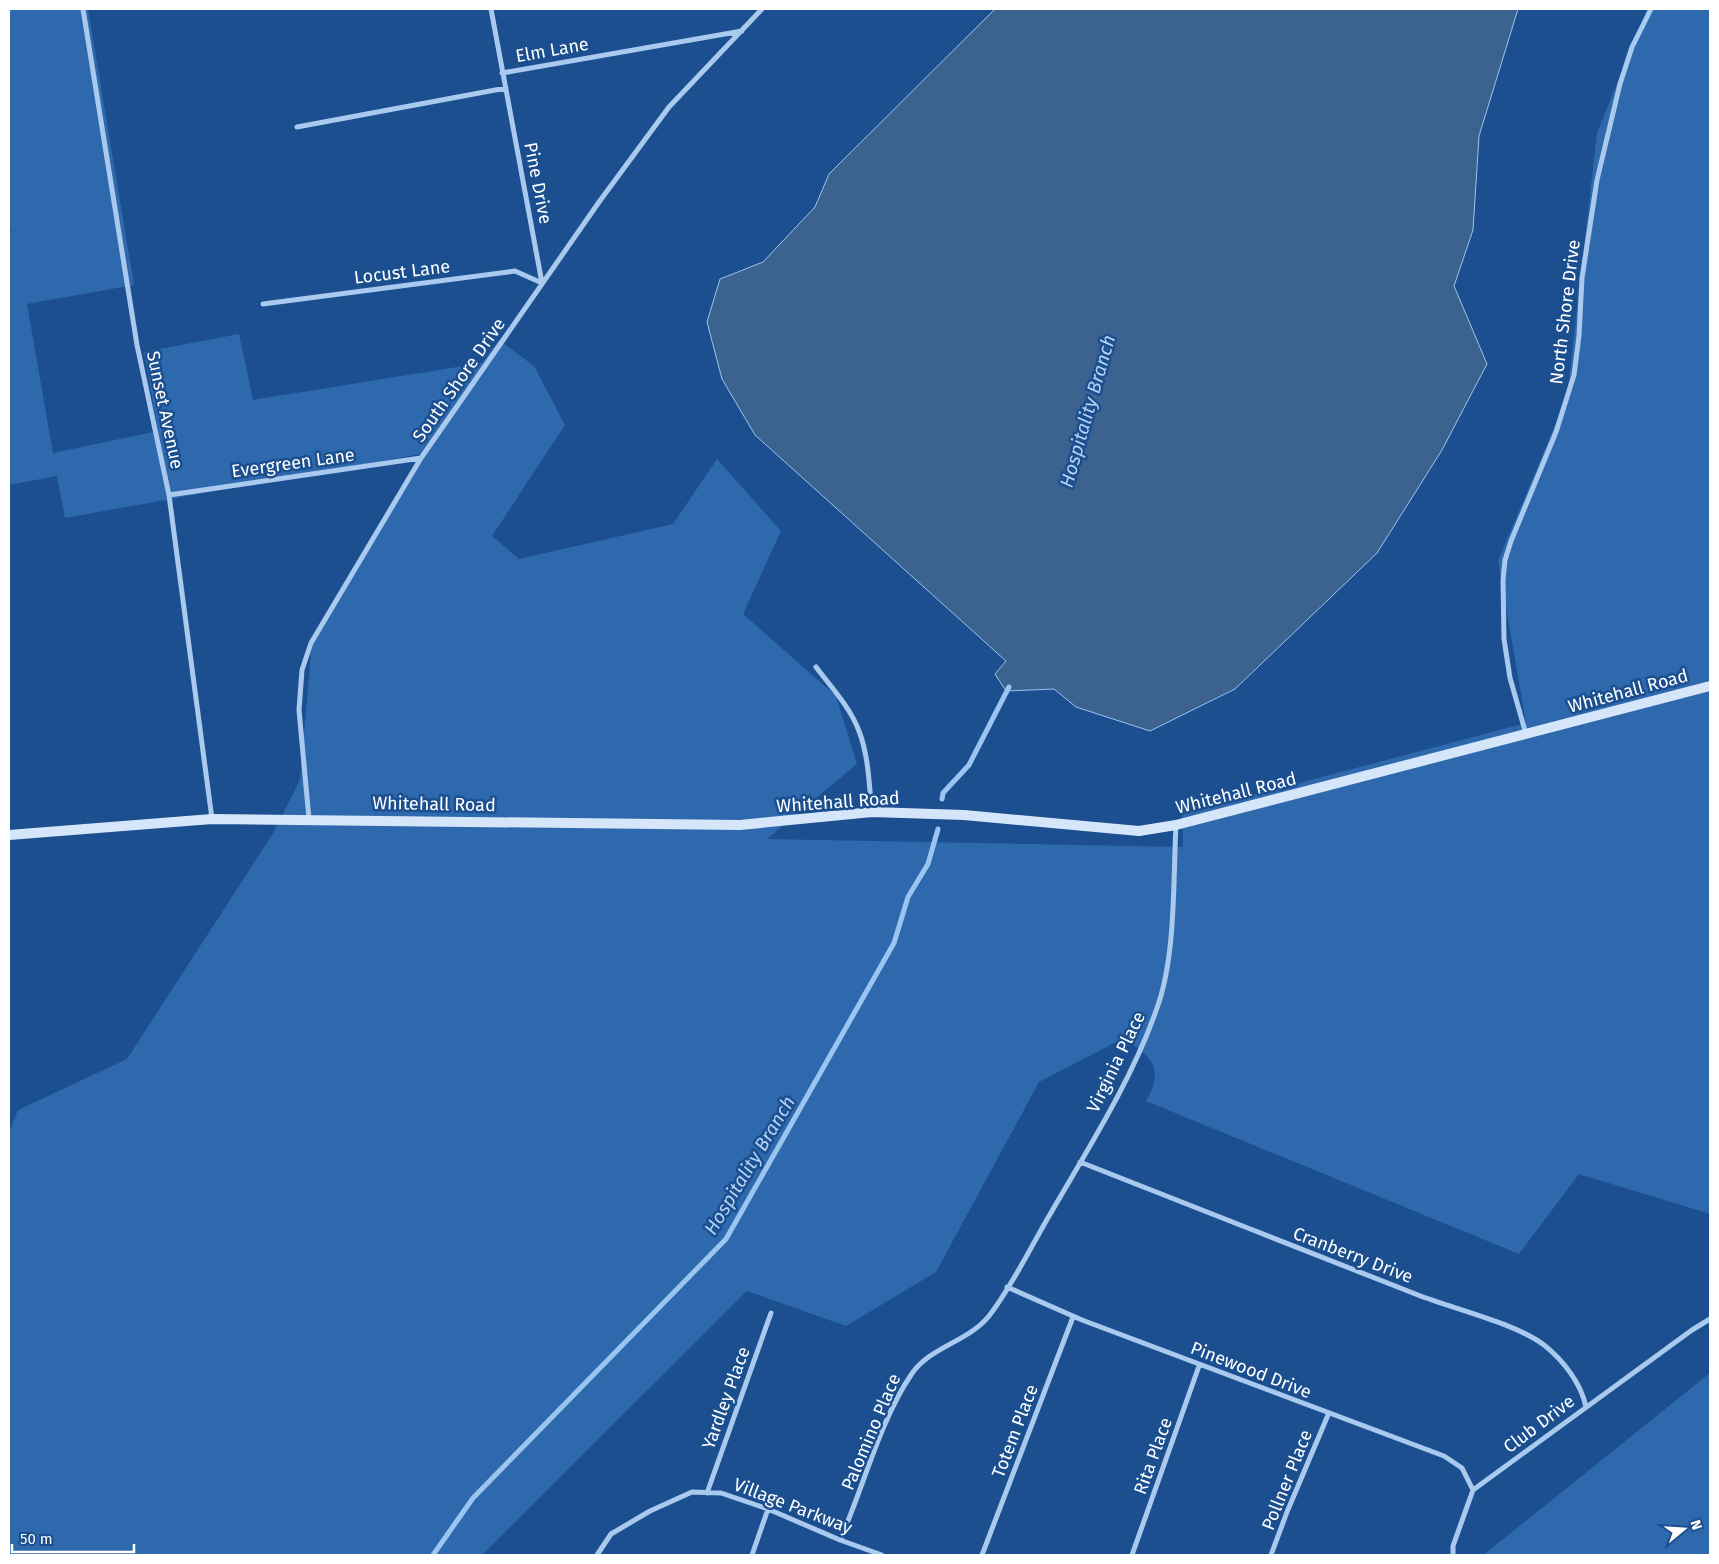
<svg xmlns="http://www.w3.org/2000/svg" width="1719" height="1564" font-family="'Fira Sans',sans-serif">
<rect width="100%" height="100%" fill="#1b4f8f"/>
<path fill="#2e69ad" d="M9 9H88L134 285 27 304 53 453 158 431 144 352 239 334 253 400 482 363 499 340 534 366 565 425 492 536 519 559 673 524 717 459 781 531 743 614 836 696 857 764 767 839 1183 847 1182 814 1526 723 1498 561 1567 397 1597 133 1647 9H1710V1214L1579 1174 1519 1254 1146 1101C1165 1069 1152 1055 1122 1039L1039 1082 936 1272 846 1326 747 1291 482 1555H9V1132L18 1110 127 1059 272 835 300 780 312 642 421 454 65 518 57 476 9 485V232H11L9 221Z
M1710 1373V1555H1483Z"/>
<path fill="#3c6290" stroke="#9cc4f0" d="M995 9H1518L1479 136 1473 230 1454 286 1487 364 1442 450 1377 553 1235 689 1150 731 1076 707 1054 689 1006 691 995 674 1006 661 755 435 722 379 707 322 720 279 763 262 815 207 829 174Z"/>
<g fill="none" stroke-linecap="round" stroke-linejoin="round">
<path stroke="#9cc4f0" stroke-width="5" d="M942 799 943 793 969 765 1009 687
M433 1555 473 1498 726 1239 894 943 908 897 928 864 938 829"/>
<path stroke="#a9c9ee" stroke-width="5" d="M83 9 137 345 169 495 212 819
M491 9 542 283
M502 73 742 31
M297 127 506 88
M263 304 515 271 542 283
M169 495 421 458
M816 667C831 687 850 707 859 731 869 757 869 786 872 812
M1526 734 1510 678 1504 639 1503 580 1505 560 1511 541 1556 432 1574 375 1579 336 1582 278 1597 180 1620 84 1632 47 1651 9
M309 819 299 710 302 670 311 643 421 458 599 202 669 107 762 9
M1080 1162C1193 1206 1305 1251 1418 1295 1454 1309 1515 1323 1544 1345 1563 1360 1581 1383 1586 1407
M1007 1287 1082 1320 1444 1456 1462 1468 1473 1490
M1473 1490 1692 1330 1710 1319
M707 1493 771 1313
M840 1540C863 1489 880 1420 911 1375 929 1347 968 1342 989 1316 1013 1285 1031 1246 1052 1211 1089 1147 1133 1078 1157 1008 1176 956 1173 881 1176 825
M597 1555 611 1534 650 1511 692 1492 721 1493 768 1509 840 1540 882 1555
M752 1555 768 1509
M982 1555 1073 1317
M1132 1555 1199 1366
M1271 1555 1287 1512 1328 1415
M1453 1555V1546L1473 1490"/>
<path stroke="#d6e6fa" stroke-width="10" d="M9 835 212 819 740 825 872 812 964 815 1139 831 1176 825 1710 686"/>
</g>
<g text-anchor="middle" stroke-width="5" stroke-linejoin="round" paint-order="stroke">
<g font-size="18" fill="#fff" stroke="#1b4f8f">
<text transform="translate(552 50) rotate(-10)" y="6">Elm Lane</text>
<text transform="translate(538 183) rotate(79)" y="6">Pine Drive</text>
<text transform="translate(402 272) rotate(-7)" y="6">Locust Lane</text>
<text transform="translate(1565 312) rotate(-83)" y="6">North Shore Drive</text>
<text transform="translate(459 380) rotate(-55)" y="6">South Shore Drive</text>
<text transform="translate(165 410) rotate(78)" y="6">Sunset Avenue</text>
<text transform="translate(293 463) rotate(-8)" y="6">Evergreen Lane</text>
<text transform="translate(1628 691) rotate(-15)" y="6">Whitehall Road</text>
<text transform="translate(1236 793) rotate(-14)" y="6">Whitehall Road</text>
<text transform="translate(838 802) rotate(-4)" y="6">Whitehall Road</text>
<text transform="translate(434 804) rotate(1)" y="6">Whitehall Road</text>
<text transform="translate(1116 1062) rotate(-64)" y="6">Virginia Place</text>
<text transform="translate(1353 1255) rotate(21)" y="6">Cranberry Drive</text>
<text transform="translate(1251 1370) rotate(21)" y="6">Pinewood Drive</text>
<text transform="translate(726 1398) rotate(-70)" y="6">Yardley Place</text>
<text transform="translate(1539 1424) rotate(-37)" y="6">Club Drive</text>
<text transform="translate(1015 1431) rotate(-69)" y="6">Totem Place</text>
<text transform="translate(871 1432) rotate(-67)" y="6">Palomino Place</text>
<text transform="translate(1153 1456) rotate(-70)" y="6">Rita Place</text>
<text transform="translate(1287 1480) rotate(-68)" y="6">Pollner Place</text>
<text transform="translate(793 1506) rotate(21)" y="6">Village Parkway</text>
</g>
<g font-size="19" font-style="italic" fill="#b5d3f5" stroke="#1b4f8f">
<text transform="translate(1087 411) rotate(-74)" y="7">Hospitality Branch</text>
<text transform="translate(749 1165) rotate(-59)" y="7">Hospitality Branch</text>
</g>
</g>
<rect width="1719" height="1564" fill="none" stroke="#ffffff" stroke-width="20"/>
<g transform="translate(1684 1529) rotate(72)" stroke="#1b4f8f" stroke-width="4" paint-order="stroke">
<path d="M0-4L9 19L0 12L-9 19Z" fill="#ffffff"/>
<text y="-8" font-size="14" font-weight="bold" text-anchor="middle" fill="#ffffff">N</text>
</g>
<path d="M12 1544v8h122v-8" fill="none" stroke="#ffffff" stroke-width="2.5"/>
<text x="20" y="1544" font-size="15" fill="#ffffff" stroke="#1b4f8f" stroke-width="4" paint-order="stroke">50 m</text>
</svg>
